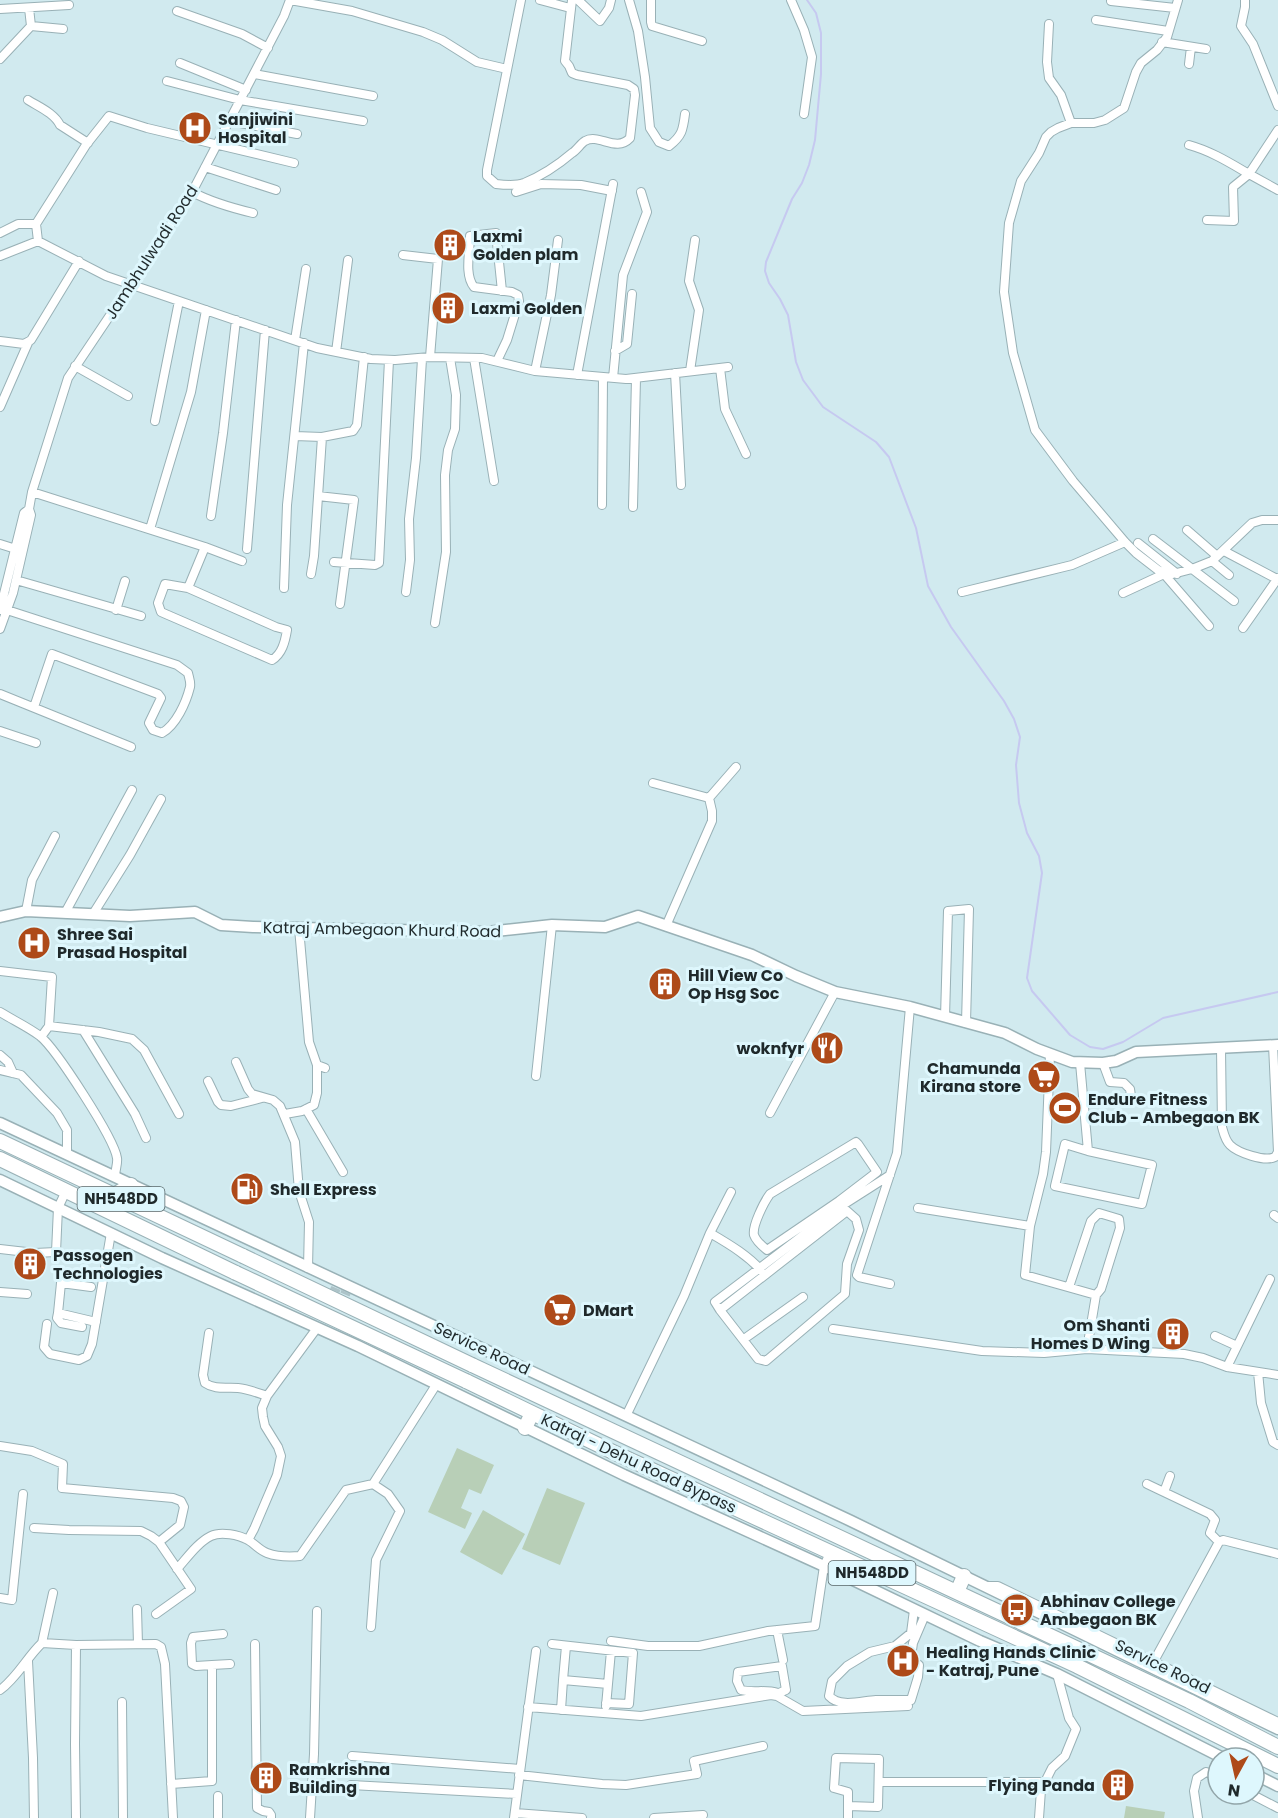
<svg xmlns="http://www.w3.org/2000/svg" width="1278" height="1818" font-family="Poppins,sans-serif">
<rect width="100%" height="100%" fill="#d1eaef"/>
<path fill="#b8cfb7" d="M457 1448 494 1465 481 1494 469 1489 461 1508 472 1513 465 1529 428 1512Z
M547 1488 585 1503 560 1565 522 1549Z
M483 1510 525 1534 502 1575 460 1552Z
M1126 1806 1165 1812 1164 1818H1124Z"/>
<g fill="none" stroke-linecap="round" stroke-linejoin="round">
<path stroke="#c6c9f0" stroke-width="2" d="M807 0 816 13 821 33V74L815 140 809 165 802 183 792 199 766 262 765 271 769 283 780 299 788 315 796 362 803 380 823 407 876 442 889 457 916 528 928 586 951 627 1004 701 1014 719 1020 737 1016 765 1019 803 1027 833 1039 856 1042 873 1027 978 1032 991 1070 1035 1090 1047 1103 1049 1123 1042 1163 1018 1278 992"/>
<path stroke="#adc3c8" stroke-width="10" stroke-dasharray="10 5" stroke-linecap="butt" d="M322 1318 336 1288
M333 1322 346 1292"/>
<defs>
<path id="street" d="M290 0 352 11 423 32 442 40 477 62 507 69
M521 0 487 170V176L496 184C505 185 516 186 524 183 541 176 558 165 572 153 577 150 581 143 585 141 599 133 616 153 630 138L635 95 634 89 628 85 577 75 572 73 569 66 565 61 572 0
M540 0 570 8
M578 0 600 21 609 8 611 0
M629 0 638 31 645 77 650 128 659 142 669 146C682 136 683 130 685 114
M651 0V22L652 26 702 41
M791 0 804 30 812 57 804 114
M1178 0 1167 37 1157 50 1141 63 1136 72 1124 108 1105 120 1094 123H1071L1058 128 1051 132 1046 137 1039 153 1021 181 1009 223 1004 292 1013 353 1035 430 1073 481 1125 542 1136 553 1158 570 1169 575 1192 569 1212 561 1252 523 1262 520H1278
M1245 0V7L1241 26 1253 44 1278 106
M1111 1 1175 8
M0 9 69 5
M177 11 242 34 268 48
M1096 20 1168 31
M1049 24 1047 62 1049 78 1061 95 1071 123
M31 26 63 29
M1162 42 1206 49
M0 59 31 26 29 8
M180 63 246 90
M1189 64 1191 47
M254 74 373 96
M167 81 240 100 363 121
M28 100C39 107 54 113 60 125L88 143
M230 121 297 134
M1278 130 1249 174 1278 190
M1189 145C1211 151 1230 163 1249 174L1233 187 1234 221 1207 220
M205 167 276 190
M192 192C211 202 232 208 253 213
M516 192 541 184 581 185 612 191
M0 233 18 224H36
M38 241 36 224 86 145 109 116 147 128 294 163
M403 255 438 259 430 357
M0 256 38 241 106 276 317 348 371 359 395 360 430 357 482 358 535 371 626 379 728 367
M295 340 306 269
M0 341 24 344 31 340 79 261
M615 351 627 344 632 294
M336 352 348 260
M474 358 494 481
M497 361 507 340 519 301 518 295 512 292 474 287C464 275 470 251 470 236L496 233 502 291
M75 366 128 396
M720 368 725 409 746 454
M535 371 551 295 558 240
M690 371 699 310 689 281 695 240
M675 373 681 485
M577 375 613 184
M613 378 623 275 647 212 641 192
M0 407 28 343
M155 421 179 301
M295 436 322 437 314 556 311 574
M322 437 353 431 357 425 364 357
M32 492 205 547 242 561
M318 496 354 500 340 604
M602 505 603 377
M633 507 636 378
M211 516 223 433 236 320
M150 529 191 392 206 310
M1187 530 1217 556
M1153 539 1234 601
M1138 543 1177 574
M0 544 19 550
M247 549 265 330
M1224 551 1277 579
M1212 561 1229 575
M334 562 375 565 379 563 389 360
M16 580 141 616
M165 584 188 588 276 627 287 630C285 642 282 654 272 660L161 612 158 603Z
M188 588 205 547
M284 588 287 505 304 343
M406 592 410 560 409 519 416 458 422 359
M962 592 1072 565 1125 542
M1123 593 1164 574 1209 626
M0 610 24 513 29 509
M7 610 177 665 188 673C189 678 191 682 190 687 186 703 176 725 162 733L153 730 149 723 161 698 158 694 52 654 34 707
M116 610 125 581
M435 623 446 552 445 475 448 450 455 429 456 395 450 358
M1243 628 1278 578
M0 629 13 593 31 515 29 509 32 492 68 378 190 196 284 16 290 0
M0 694 131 747
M0 731 36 743
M653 783 709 798
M709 798 736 767
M26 911 32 880 55 836
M65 913 132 790
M93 914 130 855 161 799
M666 926 712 821V811L709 798
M299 928 309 1042 317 1065 325 1068
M0 971 52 977 49 1026
M0 1012C13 1020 28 1027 40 1036 56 1049 114 1138 117 1158 118 1163 115 1171 115 1176
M945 1017 948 911 969 909 966 1023
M83 1030 135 1114 146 1138
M41 1037 49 1026 99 1032 132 1039 144 1050 179 1114
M1221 1048 1222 1127C1224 1134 1225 1140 1230 1145 1238 1153 1265 1162 1275 1157L1278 1152 1273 1045
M0 1055 8 1062 13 1073
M236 1062 248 1089 252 1094 273 1100 280 1106 295 1142 299 1191 309 1222 308 1268
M1080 1063 1088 1151 1152 1165 1142 1204 1055 1186 1065 1144 1088 1151
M1103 1063 1110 1082 1124 1083 1130 1089 1131 1096
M0 1070 21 1075 57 1113 67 1130V1154
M536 1076 552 925
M208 1081 218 1102 221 1105 231 1106 262 1098
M306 1109 343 1172
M770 1113 835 992
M285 1114 302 1111 314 1105 317 1093V1065
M856 1142 858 1144 877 1172 839 1201 767 1250C762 1246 756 1241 754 1235 752 1226 764 1202 770 1194Z
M918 1208 1030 1226 1043 1174 1046 1152 1050 1054
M1274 1215 1278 1218
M1030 1226 1025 1275 1096 1295 1101 1289 1120 1228 1119 1219 1099 1213 1091 1221 1069 1287
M710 1233C729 1244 751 1257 765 1275L720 1310 758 1359 766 1361 845 1294 847 1264 859 1230 856 1219 847 1211 765 1275
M0 1249 35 1253 56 1252 58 1208 66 1191
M890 1284 859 1277 857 1275 897 1153 910 1007
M91 1287 61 1283 58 1313 96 1322
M0 1292 27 1294
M720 1310 715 1302 843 1205 890 1175
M58 1313 57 1318 61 1323 82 1327
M47 1324 44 1347 50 1354 79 1360 87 1356 92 1344 111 1233
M833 1329 982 1351 1044 1353 1087 1349 1184 1354 1203 1358 1227 1367 1278 1375
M209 1333 203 1375 205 1383C215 1390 226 1387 238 1388 248 1389 258 1393 267 1396
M1215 1336 1237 1346
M744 1339 803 1297
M1087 1349 1096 1295
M1227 1367 1270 1279
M1258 1372 1261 1403 1273 1442 1278 1445
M626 1416 684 1296 710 1233 731 1192
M0 1446 32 1451 63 1464 62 1488 173 1498 181 1501 184 1507 180 1525 159 1542
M373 1484 436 1385
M1147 1484 1210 1514 1215 1520 1210 1533 1219 1542
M1164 1492 1170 1476
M34 1528 69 1530 141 1531 151 1536 159 1542 191 1589 156 1614
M248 1540 254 1529 277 1475 281 1456 278 1447 265 1426 263 1417 262 1408 267 1396 317 1328
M177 1569C187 1558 197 1543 211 1536 221 1531 239 1535 248 1540 255 1544 259 1550 267 1553 278 1557 289 1557 300 1556L346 1490 373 1484 388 1494 400 1511 376 1560 371 1627
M988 1586H998L1278 1722
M0 1598 12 1600 23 1494
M137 1609 138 1644
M914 1610 911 1633 895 1646 870 1652 847 1666 832 1681 829 1696C840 1708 861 1701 876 1700 887 1700 899 1700 911 1700L918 1677 919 1665 913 1661 912 1650 913 1643 925 1615
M777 1630 783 1660
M611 1641 648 1646H699L768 1631 815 1626 824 1566 830 1553
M42 1643 53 1593
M255 1644 257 1808 263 1811 269 1812 271 1815V1818
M552 1644 633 1653 629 1704 606 1703
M76 1645 75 1744 76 1818
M566 1646 563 1680 608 1684
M28 1661 33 1758 34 1818
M1154 1661 1219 1542 1223 1540 1278 1554
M212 1665 230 1664
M0 1690C17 1678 27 1657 42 1643L76 1645 156 1644 161 1647 165 1664 173 1818
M777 1696 779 1693 786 1690 782 1666 738 1672 737 1681 741 1690C754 1693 765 1689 778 1693
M122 1702 123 1818
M606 1706 611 1651
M528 1707 641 1716 771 1695 777 1696 803 1711 908 1706
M561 1710 563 1680
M352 1756 520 1769
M519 1775 602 1784 626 1785 697 1774 694 1761 763 1746
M879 1782H1044
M171 1784 212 1781V1665L196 1666 192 1664 191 1643 193 1637 223 1634
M351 1785 517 1794
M1251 1794 1278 1808
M218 1796V1818
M515 1813 582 1818
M310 1818 314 1754 317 1611
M514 1818 536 1651
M654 1818 703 1815
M848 1818V1792L834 1788 836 1758 879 1759 878 1807 848 1806
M1039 1818 1041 1790 1052 1768 1065 1756 1076 1729 1069 1718 1057 1674
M1198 1818 1194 1791 1197 1778 1206 1772 1218 1776"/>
<path id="secondary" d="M0 917 26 911 130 916 195 912 221 925 253 927 487 932 552 925 605 927 638 916 752 955 796 976 835 992 910 1007 1005 1033 1037 1049 1072 1062 1103 1063 1116 1061 1136 1052 1278 1045
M0 1123 851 1521 1278 1729
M0 1180 162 1258 358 1346 624 1475 824 1566 980 1641 1057 1674 1223 1758
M1254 1774 1278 1786"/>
<path id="highway" d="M0 1141 243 1256
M0 1159 236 1273
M114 1195 131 1185
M472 1365 1189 1701 1278 1747
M466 1381 613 1452 1077 1666 1278 1766
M525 1428 532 1413
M957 1592 964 1576"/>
</defs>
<use href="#street" stroke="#99b1b6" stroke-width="10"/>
<use href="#secondary" stroke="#99b1b6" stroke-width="13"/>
<use href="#highway" stroke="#99b1b6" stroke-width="16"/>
<use href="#street" stroke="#fff" stroke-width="8"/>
<use href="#secondary" stroke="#fff" stroke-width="10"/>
<use href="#highway" stroke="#fff" stroke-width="14"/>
<defs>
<path id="highway-bridge" d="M243 1256 472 1365
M236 1273 466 1381"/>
</defs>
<use href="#highway-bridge" stroke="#99b1b6" stroke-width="16" stroke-linecap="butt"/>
<use href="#highway-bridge" stroke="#fff" stroke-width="14"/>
</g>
<defs>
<symbol id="hospital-disc" viewBox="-11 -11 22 22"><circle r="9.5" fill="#ae4a19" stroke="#def7fd"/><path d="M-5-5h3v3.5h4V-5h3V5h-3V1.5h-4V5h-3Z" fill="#fff"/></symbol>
<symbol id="building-disc" viewBox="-11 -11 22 22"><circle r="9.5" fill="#ae4a19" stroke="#def7fd"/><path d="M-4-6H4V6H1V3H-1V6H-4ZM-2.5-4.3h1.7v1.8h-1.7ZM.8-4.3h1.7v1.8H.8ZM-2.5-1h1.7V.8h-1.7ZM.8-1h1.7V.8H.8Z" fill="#fff"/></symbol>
<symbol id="restaurant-disc" viewBox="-11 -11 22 22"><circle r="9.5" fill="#ae4a19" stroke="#def7fd"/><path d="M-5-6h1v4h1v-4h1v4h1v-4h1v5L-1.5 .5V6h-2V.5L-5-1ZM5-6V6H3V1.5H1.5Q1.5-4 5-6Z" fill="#fff"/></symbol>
<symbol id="supermarket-disc" viewBox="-11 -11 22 22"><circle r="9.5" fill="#ae4a19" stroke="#def7fd"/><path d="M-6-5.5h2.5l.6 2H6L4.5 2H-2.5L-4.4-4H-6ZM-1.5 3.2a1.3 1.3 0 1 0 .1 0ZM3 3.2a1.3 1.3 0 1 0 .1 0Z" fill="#fff"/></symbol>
<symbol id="stadium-disc" viewBox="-11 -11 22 22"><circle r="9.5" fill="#ae4a19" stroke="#def7fd"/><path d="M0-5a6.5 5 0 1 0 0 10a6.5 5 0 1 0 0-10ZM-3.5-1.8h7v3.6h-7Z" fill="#fff"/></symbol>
<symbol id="fuel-disc" viewBox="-11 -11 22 22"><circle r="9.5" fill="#ae4a19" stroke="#def7fd"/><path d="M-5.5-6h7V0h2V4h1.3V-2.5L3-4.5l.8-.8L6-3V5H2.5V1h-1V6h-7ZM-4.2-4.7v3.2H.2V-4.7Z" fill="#fff"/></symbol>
<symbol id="bus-disc" viewBox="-11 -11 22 22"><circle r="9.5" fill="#ae4a19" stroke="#def7fd"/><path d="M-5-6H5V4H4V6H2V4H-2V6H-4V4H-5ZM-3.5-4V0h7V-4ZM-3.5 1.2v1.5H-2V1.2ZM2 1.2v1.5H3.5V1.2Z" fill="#fff"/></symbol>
</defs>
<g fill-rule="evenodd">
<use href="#hospital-disc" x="176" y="109" width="38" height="38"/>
<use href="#building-disc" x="431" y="226" width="38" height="38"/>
<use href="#building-disc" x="429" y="289" width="38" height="38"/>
<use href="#hospital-disc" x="15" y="924" width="38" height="38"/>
<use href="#building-disc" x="646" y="965" width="38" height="38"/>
<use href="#restaurant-disc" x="808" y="1029" width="38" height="38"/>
<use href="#supermarket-disc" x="1025" y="1058" width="38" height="38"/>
<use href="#stadium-disc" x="1046" y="1089" width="38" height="38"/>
<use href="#fuel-disc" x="228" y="1170" width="38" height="38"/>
<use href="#building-disc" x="11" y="1245" width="38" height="38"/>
<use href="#supermarket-disc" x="541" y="1291" width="38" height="38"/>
<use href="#building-disc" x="1154" y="1315" width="38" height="38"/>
<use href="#bus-disc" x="998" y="1591" width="38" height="38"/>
<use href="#hospital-disc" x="884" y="1642" width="38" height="38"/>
<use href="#building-disc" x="247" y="1759" width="38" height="38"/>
<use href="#building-disc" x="1099" y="1766" width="38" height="38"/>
</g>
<g text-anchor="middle" stroke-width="6" stroke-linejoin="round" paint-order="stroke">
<g fill="#def7fd" stroke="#58676a" stroke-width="1.5">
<rect x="77.5" y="1187" width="87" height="24" rx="4.5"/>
<rect x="828.5" y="1561" width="87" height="24" rx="4.5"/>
</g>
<g font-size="15" font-weight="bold" fill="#1f292b">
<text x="121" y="1204">NH548DD</text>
<text x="872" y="1578">NH548DD</text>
</g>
<g font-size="16" font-weight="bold" fill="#1f292b" stroke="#def7fd" text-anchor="start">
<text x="218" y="125">Sanjiwini<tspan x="218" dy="18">Hospital</tspan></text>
<text x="473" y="242">Laxmi<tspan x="473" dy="18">Golden plam</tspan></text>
<text x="471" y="314">Laxmi Golden</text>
<text x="57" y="940">Shree Sai<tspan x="57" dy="18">Prasad Hospital</tspan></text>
<text x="688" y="981">Hill View Co<tspan x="688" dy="18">Op Hsg Soc</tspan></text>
<text x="804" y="1054" text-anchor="end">woknfyr</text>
<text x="1021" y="1074" text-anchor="end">Chamunda<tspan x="1021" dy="18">Kirana store</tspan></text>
<text x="1088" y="1105">Endure Fitness<tspan x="1088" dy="18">Club - Ambegaon BK</tspan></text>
<text x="270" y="1195">Shell Express</text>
<text x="53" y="1261">Passogen<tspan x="53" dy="18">Technologies</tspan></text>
<text x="583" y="1316">DMart</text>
<text x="1150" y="1331" text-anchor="end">Om Shanti<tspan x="1150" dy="18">Homes D Wing</tspan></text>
<text x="1040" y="1607">Abhinav College<tspan x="1040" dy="18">Ambegaon BK</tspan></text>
<text x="926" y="1658">Healing Hands Clinic<tspan x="926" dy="18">- Katraj, Pune</tspan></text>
<text x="289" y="1775">Ramkrishna<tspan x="289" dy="18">Building</tspan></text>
<text x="1095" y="1791" text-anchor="end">Flying Panda</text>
</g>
<g font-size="16" fill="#1f292b" stroke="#def7fd">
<text transform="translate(151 252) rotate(-57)" y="6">Jambhulwadi Road</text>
<text transform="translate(382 929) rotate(1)" y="6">Katraj Ambegaon Khurd Road</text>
<text transform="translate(482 1348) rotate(25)" y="6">Service Road</text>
<text transform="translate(639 1463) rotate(25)" y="6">Katraj - Dehu Road Bypass</text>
<text transform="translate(1163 1666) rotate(26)" y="6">Service Road</text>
</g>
</g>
<g transform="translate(1236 1776) rotate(188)"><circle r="28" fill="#def7fd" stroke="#92a5a9" stroke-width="1.5"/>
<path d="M0-4.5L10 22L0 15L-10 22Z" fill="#ae4a19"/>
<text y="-9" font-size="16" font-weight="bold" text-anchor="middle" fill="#1f292b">N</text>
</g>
</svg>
